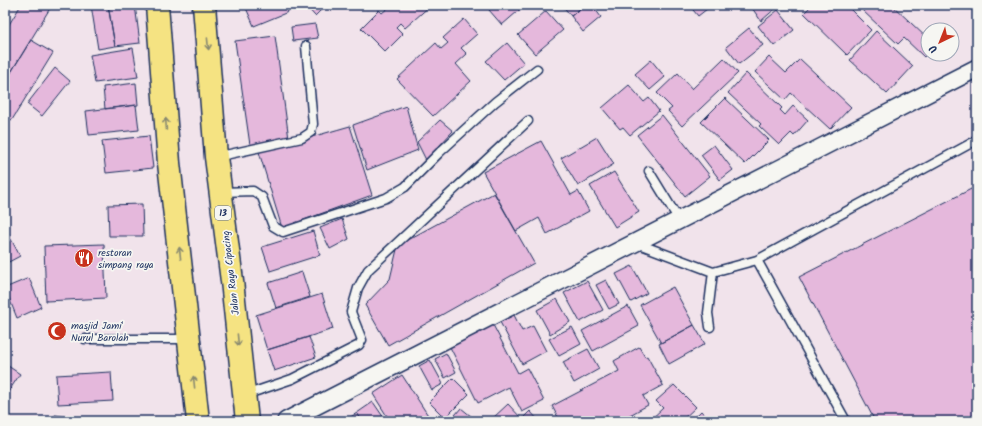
<svg xmlns="http://www.w3.org/2000/svg" width="982" height="426" font-family="Kalam,sans-serif">
<rect width="100%" height="100%" fill="#f1e3eb"/>
<filter id="ink" filterUnits="userSpaceOnUse"><feTurbulence type="fractalNoise" baseFrequency=".025" numOctaves="2"/><feDisplacementMap in="SourceGraphic" scale="8" xChannelSelector="R" yChannelSelector="G"/><feConvolveMatrix kernelMatrix="1 2 1 2 8 2 1 2 1" color-interpolation-filters="sRGB"/></filter>
<g filter="url(#ink)">
<path fill="#e5b8dc" stroke="#1b2f5e" d="M21 5H52L5 82V31Z
M91 5H108L115 46 98 49Z
M108 5H135L140 43 115 46Z
M253 5H286L288 12 254 26 246 8Z
M305 5H326L315 16Z
M385 5H431L405 28 400 23 396 27 403 34 385 52 361 28 379 10 382 13 388 8Z
M494 5H525L502 25 489 10Z
M562 5H585L571 16Z
M585 5H592L601 17 583 32 571 16Z
M689 5H712L698 16Z
M750 5H776L777 7 761 21Z
M812 5H846L871 30 847 55 804 13Z
M868 5H892L928 39V53L924 57 904 38 898 44 862 10Z
M778 10 794 30 774 46 758 26Z
M546 11 563 30 535 54 518 35Z
M464 19 477 34 461 48 467 54 456 64 471 81 433 116 397 79 436 43 441 49 448 43 443 38Z
M315 24 318 38 293 41 291 27Z
M749 28 763 45 739 64 726 47Z
M876 31 913 66 887 94 850 60Z
M275 36 289 139 250 145 235 41Z
M31 40 53 53 12 120 5 116V82Z
M507 43 524 63 504 80 486 61Z
M133 48 138 77 95 83 90 55Z
M769 57 786 73 800 59 851 107 830 129 791 93 785 100 755 72Z
M724 58 738 73 682 126 668 111 672 108 657 93 678 73 692 89Z
M651 60 665 77 650 90 635 74Z
M55 68 70 81 42 116 27 104Z
M746 73 782 108 780 110 785 115 793 106 808 120 794 136 791 133 779 145 759 126 761 124 728 93Z
M136 83 138 105 105 109 103 87Z
M629 85 644 102 649 98 659 111 630 135 623 127 620 129 602 108Z
M725 98 769 140 745 164 701 122Z
M136 105 139 130 89 135 86 111Z
M406 106 418 150 367 170 353 125Z
M662 115 710 176 685 196 637 135Z
M440 120 453 131 426 160 417 142Z
M350 126 372 195 282 228 259 152Z
M149 136 153 168 106 173 102 141Z
M597 137 614 164 578 186 561 158Z
M541 141 571 195 578 191 589 211 547 234 539 218 516 231 483 172Z
M714 145 733 170 720 180 701 155Z
M614 172 639 212 615 227 590 186Z
M977 186V421H875L799 277Z
M494 193 534 263 388 345 365 305 390 279 398 245Z
M142 204 143 236H109L108 205Z
M342 219 349 239 330 249 320 228Z
M5 228 20 256 5 264Z
M313 231 320 255 270 271 262 247Z
M104 244 106 298 46 301 44 246Z
M632 266 647 293 631 302 616 274Z
M302 272 310 297 276 308 268 283Z
M29 278 41 307 17 318 5 288Z
M606 280 619 304 609 309 596 285Z
M587 281 603 310 580 322 564 293Z
M673 287 694 325 661 343 640 305Z
M322 294 333 329 267 350 256 315Z
M557 299 570 322 550 334 537 310Z
M628 306 639 326 593 351 582 331Z
M514 315 522 331 533 326 546 351 522 364 500 322Z
M492 323 518 373 527 368 544 401 522 412 509 387 478 403 449 345Z
M694 325 705 344 669 364 659 344Z
M572 327 581 344 559 356 549 339Z
M309 337 316 357 274 371 267 350Z
M639 347 645 357 647 356 663 385 643 396 648 405 619 421H560L552 406 619 371 614 361Z
M588 349 599 369 574 383 563 362Z
M446 353 456 372 445 378 435 359Z
M430 360 443 384 432 390 419 366Z
M5 364 20 374 5 397Z
M111 372 113 401 58 404 56 375Z
M402 375 431 420 429 421H390L373 394Z
M453 378 469 394 445 418 429 402Z
M674 385 696 407 681 421H649L663 408 656 401Z
M373 402 386 421H362L357 413Z
M508 404 522 419 519 421H496L493 418Z
M461 408 477 421H450Z
M530 411 539 421H519L522 419Z
M701 411 710 421H691Z
M357 413 362 421H344Z
M55 415 99 421H54Z"/>
<g fill="none" stroke-linecap="round" stroke-linejoin="round">
<defs>
<path id="service" d="M216 157 302 138 311 132 313 124 306 46
M649 171 679 220
M222 192 253 191 262 197 273 226 283 232 386 198 405 187 440 152 495 102 537 69
M636 243 713 272 708 313 710 327
M713 272 757 260
M85 339H189
M245 395 292 379 359 345 362 340 351 312 358 288 368 270 528 121
M846 421 757 260 977 140"/>
<path id="minor" d="M286 421 977 68"/>
<path id="trunk" d="M157 5 169 163 198 421
M204 5 216 157 232 281 247 421"/>
</defs>
<use href="#service" stroke="#1b2f5e" stroke-width="11"/>
<use href="#minor" stroke="#1b2f5e" stroke-width="20"/>
<use href="#trunk" stroke="#1b2f5e" stroke-width="25"/>
<use href="#service" stroke="#f6f6f2" stroke-width="8"/>
<use href="#minor" stroke="#f6f6f2" stroke-width="17"/>
<use href="#trunk" stroke="#f5e382" stroke-width="22"/>
</g>
<defs><path id="oneway-shaft" d="M-6 0H5M1.5-3L5.5 0L1.5 3" fill="none" stroke-width="1.6" stroke-linecap="round" stroke-linejoin="round"/></defs>
<g stroke="#888970">
<use href="#oneway-shaft" transform="translate(208 44) rotate(84)"/>
<use href="#oneway-shaft" transform="translate(166 124) rotate(-94)"/>
<use href="#oneway-shaft" transform="translate(180 253) rotate(-96)"/>
<use href="#oneway-shaft" transform="translate(238 340) rotate(84)"/>
<use href="#oneway-shaft" transform="translate(194 382) rotate(-96)"/>
</g>
</g>
<defs>
<symbol id="restaurant-disc" viewBox="-11 -11 22 22"><circle r="9.5" fill="#c8321e" stroke="#f6f6f2"/><path d="M-5-6h1v4h1v-4h1v4h1v-4h1v5L-1.5 .5V6h-2V.5L-5-1ZM5-6V6H3V1.5H1.5Q1.5-4 5-6Z" fill="#fff"/></symbol>
<symbol id="mosque-disc" viewBox="-11 -11 22 22"><circle r="9.5" fill="#c8321e" stroke="#f6f6f2"/><path d="M3.5-4.9A6 6 0 1 0 3.5 4.9A5 5 0 1 1 3.5-4.9Z" fill="#fff"/></symbol>
</defs>
<g fill-rule="evenodd">
<use href="#restaurant-disc" x="73" y="247" width="22" height="22"/>
<use href="#mosque-disc" x="46" y="320" width="22" height="22"/>
</g>
<g text-anchor="middle" stroke-width="3.5" stroke-linejoin="round" paint-order="stroke">
<rect fill="#f6f6f2" stroke="#5d6b8a" stroke-width="1" x="215" y="206" width="16" height="14" rx="3"/>
<g font-size="9" font-weight="bold" fill="#1b2f5e">
<text x="223" y="216">13</text>
</g>
<g font-size="10" fill="#1b2f5e" stroke="#f6f6f2" text-anchor="start">
<text x="98" y="256">restoran<tspan x="98" dy="12">simpang raya</tspan></text>
<text x="71" y="329">masjid Jami'<tspan x="71" dy="12">Nurul Barolah</tspan></text>
</g>
<g font-size="10" fill="#1b2f5e" stroke="#f6f6f2">
<text transform="translate(230 273) rotate(-97)" y="4">Jalan Raya Cipacing</text>
</g>
</g>
<rect width="982" height="426" fill="none" stroke="#f6f6f2" stroke-width="20"/>
<rect x="10" y="10" width="962" height="406" fill="none" stroke="#1b2f5e" stroke-width="1.5" filter="url(#ink)"/>
<g transform="translate(940 42) rotate(223)"><circle r="19" fill="#f6f6f2" stroke="#9ea6b7"/>
<path d="M0-3L7 15L0 10L-7 15Z" fill="#c8321e"/>
<text y="-6" font-size="11" font-weight="bold" text-anchor="middle" fill="#1b2f5e">U</text>
</g>
</svg>
